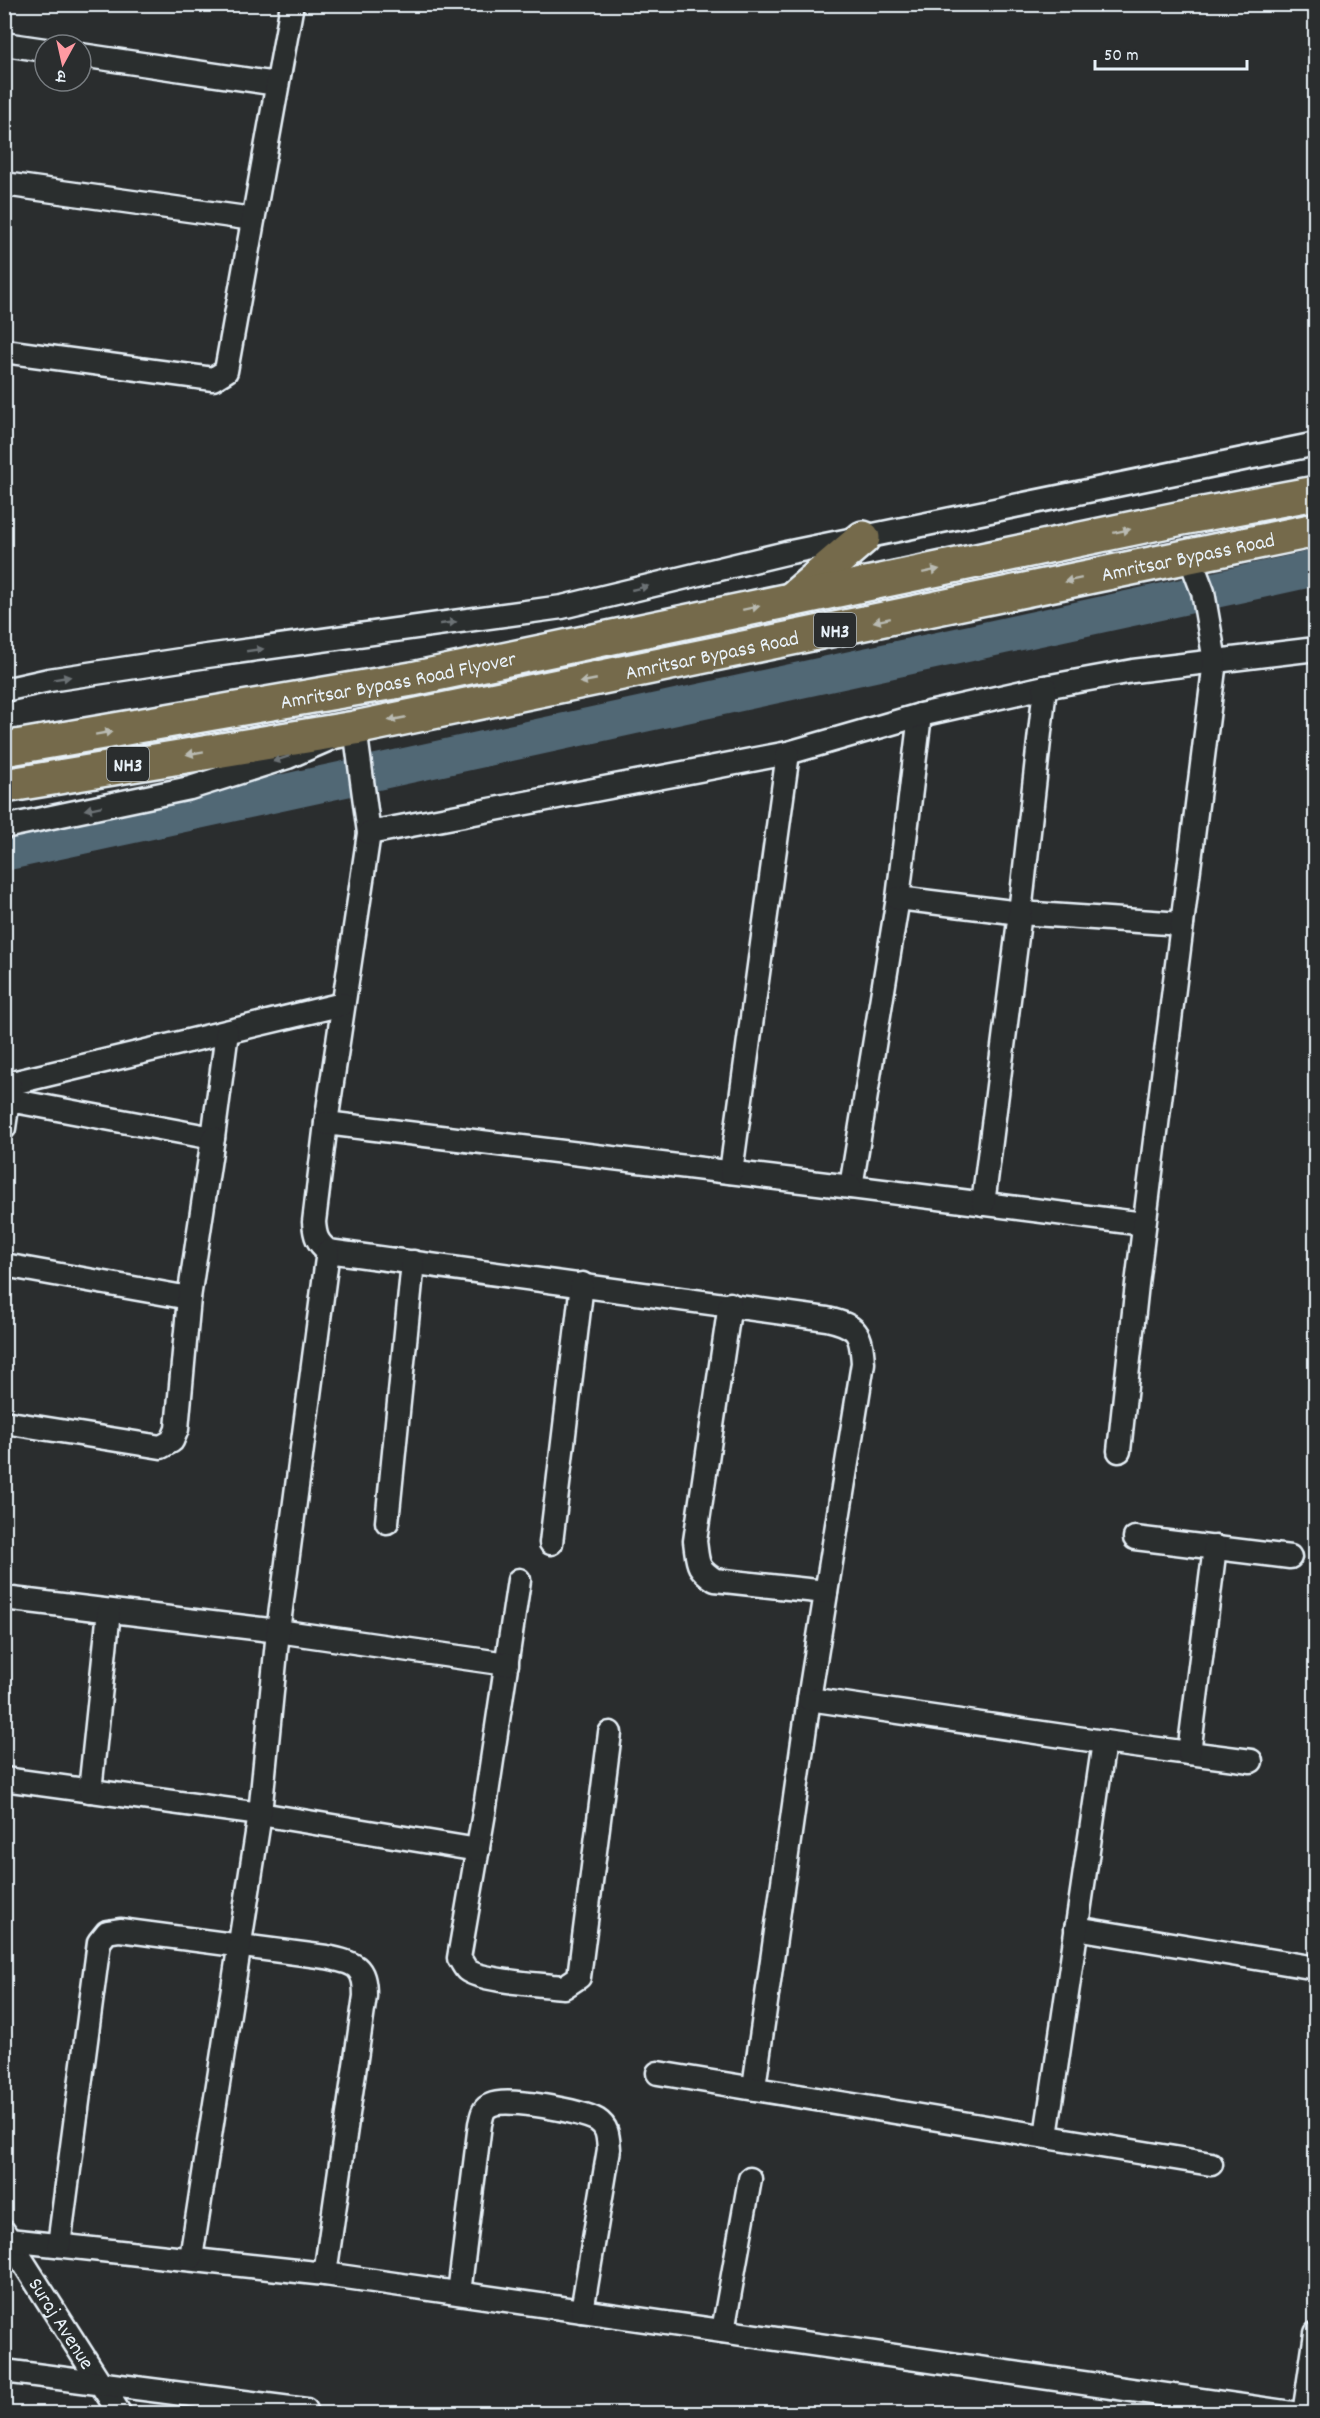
<svg xmlns="http://www.w3.org/2000/svg" width="1320" height="2418" font-family="Dekko,'Playpen Sans Deva',sans-serif">
<rect width="100%" height="100%" fill="#2a2d2e"/>
<filter id="ink" filterUnits="userSpaceOnUse"><feTurbulence type="fractalNoise" baseFrequency=".0167" numOctaves="2"/><feDisplacementMap in="SourceGraphic" scale="12" xChannelSelector="R" yChannelSelector="G"/><feConvolveMatrix kernelMatrix="1 2 1 2 8 2 1 2 1" color-interpolation-filters="sRGB"/></filter>
<g filter="url(#ink)">
<g fill="none" stroke-linecap="round" stroke-linejoin="round">
<path stroke="#516775" stroke-width="36" d="M4 853 1316 568"/>
<defs>
<g id="minor">
<path d="M4 44 45 50"/>
<path d="M81 55 277 84"/>
<path d="M4 184 253 219"/>
<path d="M4 351 213 379 226 371 292 4"/>
<path d="M4 690 49 680 207 656 562 607 786 553 1316 444"/>
<path d="M920 715 898 898 851 1187 1144 1224"/>
<path d="M4 827 190 788 288 757 355 728 369 833 326 1123 314 1222C315 1236 317 1242 328 1251L827 1319C858 1326 861 1333 863 1363L809 1699 754 2087"/>
<path d="M369 833 788 753 920 715 1045 687 1133 671 1316 649"/>
<path d="M898 898 1020 913 1182 924"/>
<path d="M4 1085 343 1004"/>
<path d="M9 1100 213 1138 227 1032"/>
<path d="M326 1123 851 1187"/>
<path d="M4 1128 10 1086"/>
<path d="M731 1172 788 753"/>
<path d="M983 1204 1020 913 1045 687"/>
<path d="M4 1265 189 1298"/>
<path d="M730 1304 695 1541C698 1563 696 1568 715 1580L826 1592"/>
<path d="M4 1422 161 1447 172 1441 177 1429 189 1298 213 1138"/>
<path d="M1119 1451 1137 1284 1215 661 1203 592 1189 555"/>
<path d="M387 1522 413 1262"/>
<path d="M1135 1538 1290 1557"/>
<path d="M551 1543 582 1284"/>
<path d="M519 1580 485 1807 459 1958C462 1962 464 1967 467 1970 479 1980 534 1984 552 1986L564 1987 579 1977 610 1733"/>
<path d="M4 1598 278 1631 507 1664"/>
<path d="M809 1699 1104 1742 1251 1761"/>
<path d="M1189 1753 1215 1547"/>
<path d="M4 1779 260 1814 478 1850"/>
<path d="M90 1791 109 1611"/>
<path d="M1076 1928 1316 1968"/>
<path d="M658 2073 1211 2164"/>
<path d="M1046 2136 1104 1742"/>
<path id="s1" d="M4 2232 120 2414"/>
<path d="M9 2240 325 2274 1299 2414"/>
<path d="M59 2245 99 1942 107 1932 120 1930 326 1957C355 1963 365 1965 365 1996L325 2274"/>
<path d="M191 2258 260 1814 278 1631 328 1251"/>
<path d="M459 2293 480 2124C482 2117 482 2108 491 2105 507 2097 581 2111 597 2120 608 2127 608 2137 609 2149L582 2311"/>
<path d="M723 2331 750 2179"/>
<path d="M4 2371 306 2410"/>
<path d="M1304 2414 1316 2333"/>
</g>
<g id="highway">
<path d="M793 598 863 538"/>
<path id="s2" d="M4 749 412 679 1182 518 1316 493"/>
<path id="s3" d="M4 786 355 728 1316 530"/>
</g>
</defs>
<use href="#minor" stroke="#e8f1f8" stroke-width="27"/>
<use href="#highway" stroke="#e8f1f8" stroke-width="38"/>
<use href="#minor" stroke="#2a2d2e" stroke-width="22"/>
<use href="#highway" stroke="#746b4b" stroke-width="33"/>
</g>
<defs><path id="oneway-solid" d="M-6-.8H1V-3.2L6.5 0L1 3.2V.8H-6Z" transform="scale(1.5)"/></defs>
<g fill="#babbb3">
<use href="#oneway-solid" transform="translate(1122 531) rotate(-12)"/>
<use href="#oneway-solid" transform="translate(931 571) rotate(-12)"/>
<use href="#oneway-solid" transform="translate(1073 580) rotate(168)"/>
<use href="#oneway-solid" transform="translate(751 608) rotate(-12)"/>
<use href="#oneway-solid" transform="translate(882 620) rotate(168)"/>
<use href="#oneway-solid" transform="translate(588 681) rotate(169)"/>
<use href="#oneway-solid" transform="translate(397 719) rotate(169)"/>
<use href="#oneway-solid" transform="translate(104 733) rotate(-10)"/>
<use href="#oneway-solid" transform="translate(195 753) rotate(170)"/>
</g>
<g fill="#6c7275">
<use href="#oneway-solid" transform="translate(640 588) rotate(-13)"/>
<use href="#oneway-solid" transform="translate(448 623) rotate(-8)"/>
<use href="#oneway-solid" transform="translate(255 650) rotate(-8)"/>
<use href="#oneway-solid" transform="translate(62 678) rotate(-9)"/>
<use href="#oneway-solid" transform="translate(281 759) rotate(162)"/>
<use href="#oneway-solid" transform="translate(93 808) rotate(168)"/>
</g>
</g>
<g text-anchor="middle" stroke-width="6" stroke-linejoin="round" paint-order="stroke">
<g fill="#2a2d2e" stroke="#afb6bb" stroke-width="1.5">
<rect x="814" y="613" width="42" height="34" rx="4.5"/>
<rect x="107" y="747" width="42" height="34" rx="4.5"/>
</g>
<g font-size="20" font-weight="bold" fill="#e8f1f8">
<text x="835" y="637">NH3</text>
<text x="128" y="771">NH3</text>
</g>
<g font-size="21" fill="#e8f1f8" stroke="#2a2d2e">
<text dy="7" stroke="none"><textPath href="#s3" startOffset="1206">Amritsar Bypass Road</textPath></text>
<text dy="7" stroke="none"><textPath href="#s3" startOffset="720">Amritsar Bypass Road</textPath></text>
<text dy="7" stroke="none"><textPath href="#s2" startOffset="400">Amritsar Bypass Road Flyover</textPath></text>
<text dy="7" stroke="none"><textPath href="#s1" startOffset="108">Suraj Avenue</textPath></text>
</g>
</g>
<rect width="1320" height="2418" fill="none" stroke="#2a2d2e" stroke-width="24"/>
<rect x="12" y="12" width="1296" height="2394" fill="none" stroke="#e8f1f8" stroke-width="2" filter="url(#ink)"/>
<g transform="translate(63 63) rotate(188)"><circle r="28" fill="#2a2d2e" stroke="#767b7f" stroke-width="1.5"/>
<path d="M0-4.5L10 22L0 15L-10 22Z" fill="#ff9aa2"/>
<text y="-9" font-size="16" font-weight="bold" text-anchor="middle" fill="#e8f1f8">उ</text>
</g>
<path d="M1095 60v9h152v-9" fill="none" stroke="#e8f1f8" stroke-width="3"/>
<text x="1104" y="60" font-size="18" fill="#e8f1f8" stroke="#2a2d2e" stroke-width="4.5" paint-order="stroke">50 m</text>
</svg>
